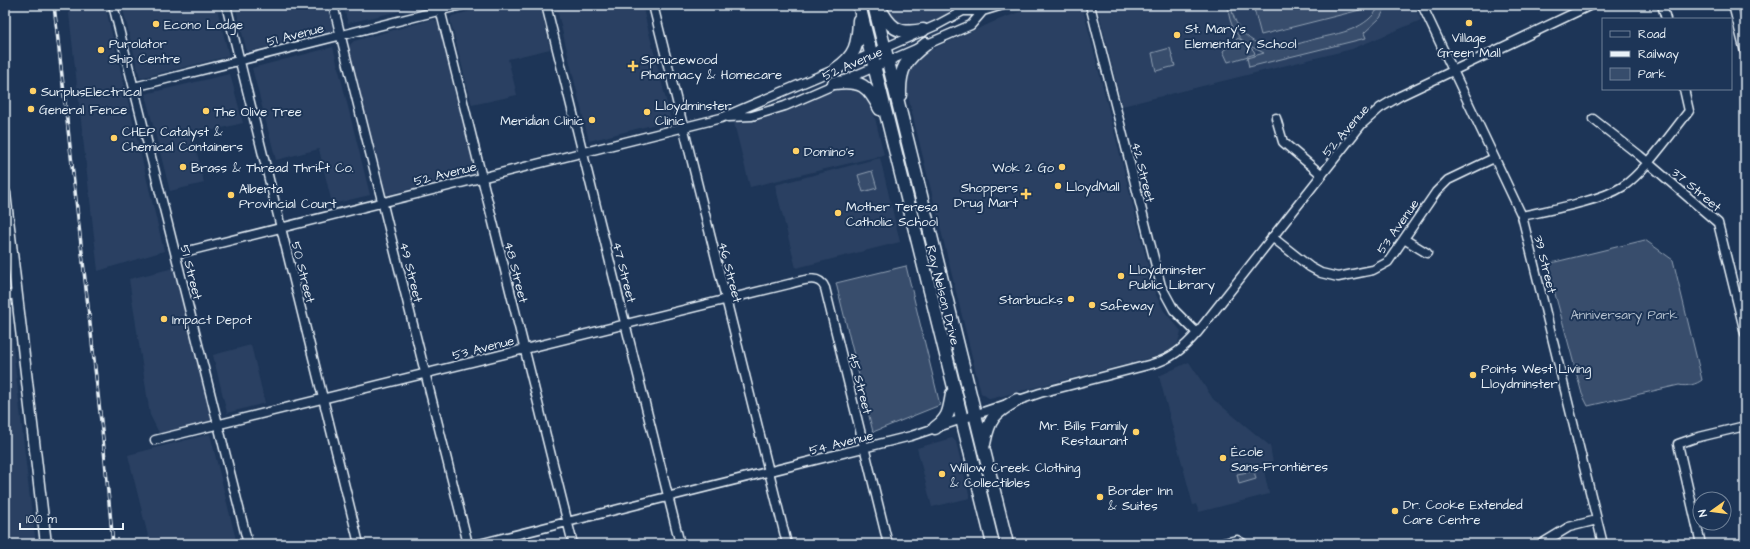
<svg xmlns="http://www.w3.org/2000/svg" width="1750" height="549" font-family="'Architects Daughter',sans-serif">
<rect width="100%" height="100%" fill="#1d3557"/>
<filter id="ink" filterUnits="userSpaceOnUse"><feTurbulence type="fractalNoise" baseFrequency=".025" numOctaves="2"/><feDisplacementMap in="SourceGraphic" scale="8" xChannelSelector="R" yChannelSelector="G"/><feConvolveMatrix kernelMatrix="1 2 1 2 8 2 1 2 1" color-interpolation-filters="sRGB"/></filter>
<g filter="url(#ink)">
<path fill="#2a4162" d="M68 5H105L164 251 98 271Z
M122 5H216L229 56 140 78Z
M235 5H327L333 31 247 52Z
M343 5H425L348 23Z
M494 5H540L550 49 508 59 517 95 472 105 450 19 452 16Z
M556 5H642L671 120 589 141Z
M886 5H969L919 27 902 28 891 16Z
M1039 5H1082L1155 293 1164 311 1181 331 1178 343 1167 352 1154 357 990 399 981 393 905 84 910 66 916 58 943 44 998 20Z
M1097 5H1414L1421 20 1352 49 1122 106Z
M434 19 438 23 474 169 471 174 386 195 349 46 354 41Z
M333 47 370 195 332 204 319 149 276 160 252 68Z
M230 74 243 123 193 135 204 183 170 191 145 94Z
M844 87 859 89 865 94 874 114 884 155 750 187 734 123 766 116Z
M880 158 900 242 796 268 775 185Z
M174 268 213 421 160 435 150 415 129 279Z
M9 311 29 491 36 544H5V312Z
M251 345 265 403 227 413 213 355Z
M1189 362 1213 399 1270 446 1274 468 1264 471 1269 494 1199 512 1196 504 1193 505 1159 376Z
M210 434 237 544H150L128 455Z
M952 438 956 442 970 498 932 507 917 448Z"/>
<path fill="#374d6c" stroke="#909fb2" d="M1228 5H1231C1234 30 1253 48 1279 48 1290 47 1303 42 1315 39 1340 33 1367 30 1380 5H1387L1380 18 1364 33 1366 38 1249 67 1247 58 1264 53 1248 45 1254 51 1255 54 1228 62 1223 51 1238 38 1243 41C1233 31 1228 19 1228 5Z
M1253 5H1359L1360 10 1261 35Z
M1170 48 1175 66 1156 71 1152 53Z
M872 171 877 188 863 192 858 175Z
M1645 240 1673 260 1702 380C1697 384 1687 387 1679 385L1588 406 1582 394 1547 264Z
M906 266 940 405 873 432 836 283Z
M1254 471 1256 479 1239 484 1237 474Z"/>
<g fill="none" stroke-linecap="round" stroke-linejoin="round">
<defs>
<path id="minor" d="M113 5 248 544
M226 5 359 544
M333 5 468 544
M439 5 573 544
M546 5 680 544
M653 5 787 544
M1090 5 1161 286 1174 310 1197 333
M1422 5 1522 216 1603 544
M1662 5 1666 19
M1733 5 1745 52
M134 87 462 5
M728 117 752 116 785 106 971 25 983 11
M1276 118 1283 142 1322 175
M1593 119 1639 155 1718 223 1745 333
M1522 216C1549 210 1600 201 1622 187 1643 174 1673 131 1689 111L1684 89
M1272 237 1310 267 1321 273 1338 277 1373 270 1388 262 1436 192 1448 180 1494 158
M1404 239 1427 253
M176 254 721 118 866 56 937 25 963 11H983L1003 5
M5 296 16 294
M155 440 789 284C801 281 819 273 825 288L888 544
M479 544 911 436 1040 393 1152 364C1171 359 1184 348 1197 333L1361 125 1380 108 1400 96 1591 5
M1219 544 1237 540 1244 544
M1541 544 1569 527 1597 520
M1701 544 1678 444 1695 438 1745 426"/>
<path id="major" d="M5 193 46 544"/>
<path id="highway" d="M859 5 993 544
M874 5 1007 544
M878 5C890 28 897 35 923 30
M836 69C856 56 858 44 859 20
M834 83C861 80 868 85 880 109
M900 95C899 69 906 59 926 44
M935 428C949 418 949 411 952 394
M984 444C989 418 994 413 1017 400"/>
</defs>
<use href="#minor" stroke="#e8f1f8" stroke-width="11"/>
<use href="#major" stroke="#e8f1f8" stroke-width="13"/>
<use href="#highway" stroke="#e8f1f8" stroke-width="15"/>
<use href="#minor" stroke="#1d3557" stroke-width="8"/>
<use href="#major" stroke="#1d3557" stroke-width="10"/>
<use href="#highway" stroke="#1d3557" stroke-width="12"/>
<defs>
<path id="rail" d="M54 5 103 439 113 544"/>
</defs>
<use href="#rail" stroke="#e8f1f8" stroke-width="3.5"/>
<use href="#rail" stroke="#1d3557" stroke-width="2" stroke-dasharray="6" stroke-linecap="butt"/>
</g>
</g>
<g fill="#ffd166" stroke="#1d3557" stroke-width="1.5">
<circle cx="1469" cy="23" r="4"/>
<circle cx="156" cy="24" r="4"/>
<circle cx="1177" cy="35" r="4"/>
<circle cx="101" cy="50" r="4"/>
<path d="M631 60h4v4h4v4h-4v4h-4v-4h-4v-4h4z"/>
<circle cx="33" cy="91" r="4"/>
<circle cx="31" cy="109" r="4"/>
<circle cx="206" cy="111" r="4"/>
<circle cx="647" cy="112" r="4"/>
<circle cx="592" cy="120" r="4"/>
<circle cx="114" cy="138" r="4"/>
<circle cx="796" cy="151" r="4"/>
<circle cx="183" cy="167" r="4"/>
<circle cx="1062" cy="167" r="4"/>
<circle cx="1058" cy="186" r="4"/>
<path d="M1024 188h4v4h4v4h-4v4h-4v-4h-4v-4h4z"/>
<circle cx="231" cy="195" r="4"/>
<circle cx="838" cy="213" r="4"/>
<circle cx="1121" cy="276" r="4"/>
<circle cx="1071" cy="299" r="4"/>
<circle cx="1092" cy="305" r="4"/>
<circle cx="164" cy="319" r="4"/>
<circle cx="1473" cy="375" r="4"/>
<circle cx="1136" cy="432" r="4"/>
<circle cx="1223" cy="458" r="4"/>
<circle cx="942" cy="474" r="4"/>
<circle cx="1100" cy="497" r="4"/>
<circle cx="1395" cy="511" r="4"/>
</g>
<g text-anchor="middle" stroke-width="4" stroke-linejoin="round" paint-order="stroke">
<g font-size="13" fill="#e8f1f8" stroke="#1d3557" text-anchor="start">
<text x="164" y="29">Econo Lodge</text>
<text x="1185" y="33">St. Mary's<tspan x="1185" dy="15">Elementary School</tspan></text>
<text x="1469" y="42" text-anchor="middle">Village<tspan x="1469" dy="15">Green Mall</tspan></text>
<text x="109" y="48">Purolator<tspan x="109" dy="15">Ship Centre</tspan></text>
<text x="641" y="64">Sprucewood<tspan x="641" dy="15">Pharmacy &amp; Homecare</tspan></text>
<text x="41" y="96">SurplusElectrical</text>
<text x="655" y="110">Lloydminster<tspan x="655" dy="15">Clinic</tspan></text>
<text x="39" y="114">General Fence</text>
<text x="214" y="116">The Olive Tree</text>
<text x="584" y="125" text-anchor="end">Meridian Clinic</text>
<text x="122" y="136">CHEP Catalyst &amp;<tspan x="122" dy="15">Chemical Containers</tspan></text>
<text x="804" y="156">Domino's</text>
<text x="191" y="172">Brass &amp; Thread Thrift Co.</text>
<text x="1054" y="172" text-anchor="end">Wok 2 Go</text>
<text x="1066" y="191">LloydMall</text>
<text x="1018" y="192" text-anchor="end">Shoppers<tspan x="1018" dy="15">Drug Mart</tspan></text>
<text x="239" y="193">Alberta<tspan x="239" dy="15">Provincial Court</tspan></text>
<text x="846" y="211">Mother Teresa<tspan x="846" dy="15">Catholic School</tspan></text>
<text x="1129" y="274">Lloydminster<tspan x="1129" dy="15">Public Library</tspan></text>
<text x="1063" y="304" text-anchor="end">Starbucks</text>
<text x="1100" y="310">Safeway</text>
<text x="172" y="324">Impact Depot</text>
<text x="1481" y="373">Points West Living<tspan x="1481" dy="15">Lloydminster</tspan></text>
<text x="1128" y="430" text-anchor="end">Mr. Bills Family<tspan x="1128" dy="15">Restaurant</tspan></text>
<text x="1231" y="456">École<tspan x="1231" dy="15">Sans-Frontières</tspan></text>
<text x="950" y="472">Willow Creek Clothing<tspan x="950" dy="15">&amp; Collectibles</tspan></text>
<text x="1108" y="495">Border Inn<tspan x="1108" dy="15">&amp; Suites</tspan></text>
<text x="1403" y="509">Dr. Cooke Extended<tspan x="1403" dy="15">Care Centre</tspan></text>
</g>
<g font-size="13" fill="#e8f1f8" stroke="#1d3557">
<text transform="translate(295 34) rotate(-14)" y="5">51 Avenue</text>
<text transform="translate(852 63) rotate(-24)" y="5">52 Avenue</text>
<text transform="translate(1345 130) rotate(-49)" y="5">52 Avenue</text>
<text transform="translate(1144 172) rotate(76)" y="5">42 Street</text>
<text transform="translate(445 173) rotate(-14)" y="5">52 Avenue</text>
<text transform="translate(1697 189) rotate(40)" y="5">37 Street</text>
<text transform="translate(1397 226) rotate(-55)" y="5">53 Avenue</text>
<text transform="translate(1546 264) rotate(76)" y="5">39 Street</text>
<text transform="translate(192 272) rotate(76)" y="5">51 Street</text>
<text transform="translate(304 272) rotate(76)" y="5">50 Street</text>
<text transform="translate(412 272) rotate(76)" y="5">49 Street</text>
<text transform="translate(517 272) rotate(76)" y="5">48 Street</text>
<text transform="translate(625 272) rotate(76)" y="5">47 Street</text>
<text transform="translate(731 272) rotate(76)" y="5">46 Street</text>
<text transform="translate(944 295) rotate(76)" y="5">Ray Nelson Drive</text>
<text transform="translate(483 347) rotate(-14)" y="5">53 Avenue</text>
<text transform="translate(861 383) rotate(76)" y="5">45 Street</text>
<text transform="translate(841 442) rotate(-14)" y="5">54 Avenue</text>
</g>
<g font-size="13" fill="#b3c0ce" stroke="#1d3557">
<text x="1624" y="319">Anniversary Park</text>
</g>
</g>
<rect width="1750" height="549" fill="none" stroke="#1d3557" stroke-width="20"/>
<rect x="10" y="10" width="1730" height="529" fill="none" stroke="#e8f1f8" stroke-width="1.5" filter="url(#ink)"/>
<rect x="1602" y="18" width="130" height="72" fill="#1d3557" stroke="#6e8097"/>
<rect x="1610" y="31" width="20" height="6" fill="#1d3557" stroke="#6e8097"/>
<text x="1638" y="38" font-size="12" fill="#e8f1f8">Road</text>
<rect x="1610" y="51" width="20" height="6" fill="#e8f1f8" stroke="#6e8097"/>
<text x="1638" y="58" font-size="12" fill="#e8f1f8">Railway</text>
<rect x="1610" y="68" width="20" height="12" fill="#374d6c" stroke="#6e8097"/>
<text x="1638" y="78" font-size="12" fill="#e8f1f8">Park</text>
<g transform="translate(1712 511) rotate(256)"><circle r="19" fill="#1d3557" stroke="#6e8097"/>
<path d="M0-3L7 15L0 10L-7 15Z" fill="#ffd166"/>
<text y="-6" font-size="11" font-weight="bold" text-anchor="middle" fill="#e8f1f8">N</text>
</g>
<path d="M20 523v6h103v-6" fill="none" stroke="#e8f1f8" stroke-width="2"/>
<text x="26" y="523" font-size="12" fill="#e8f1f8" stroke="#1d3557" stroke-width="3" paint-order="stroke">100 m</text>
</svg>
